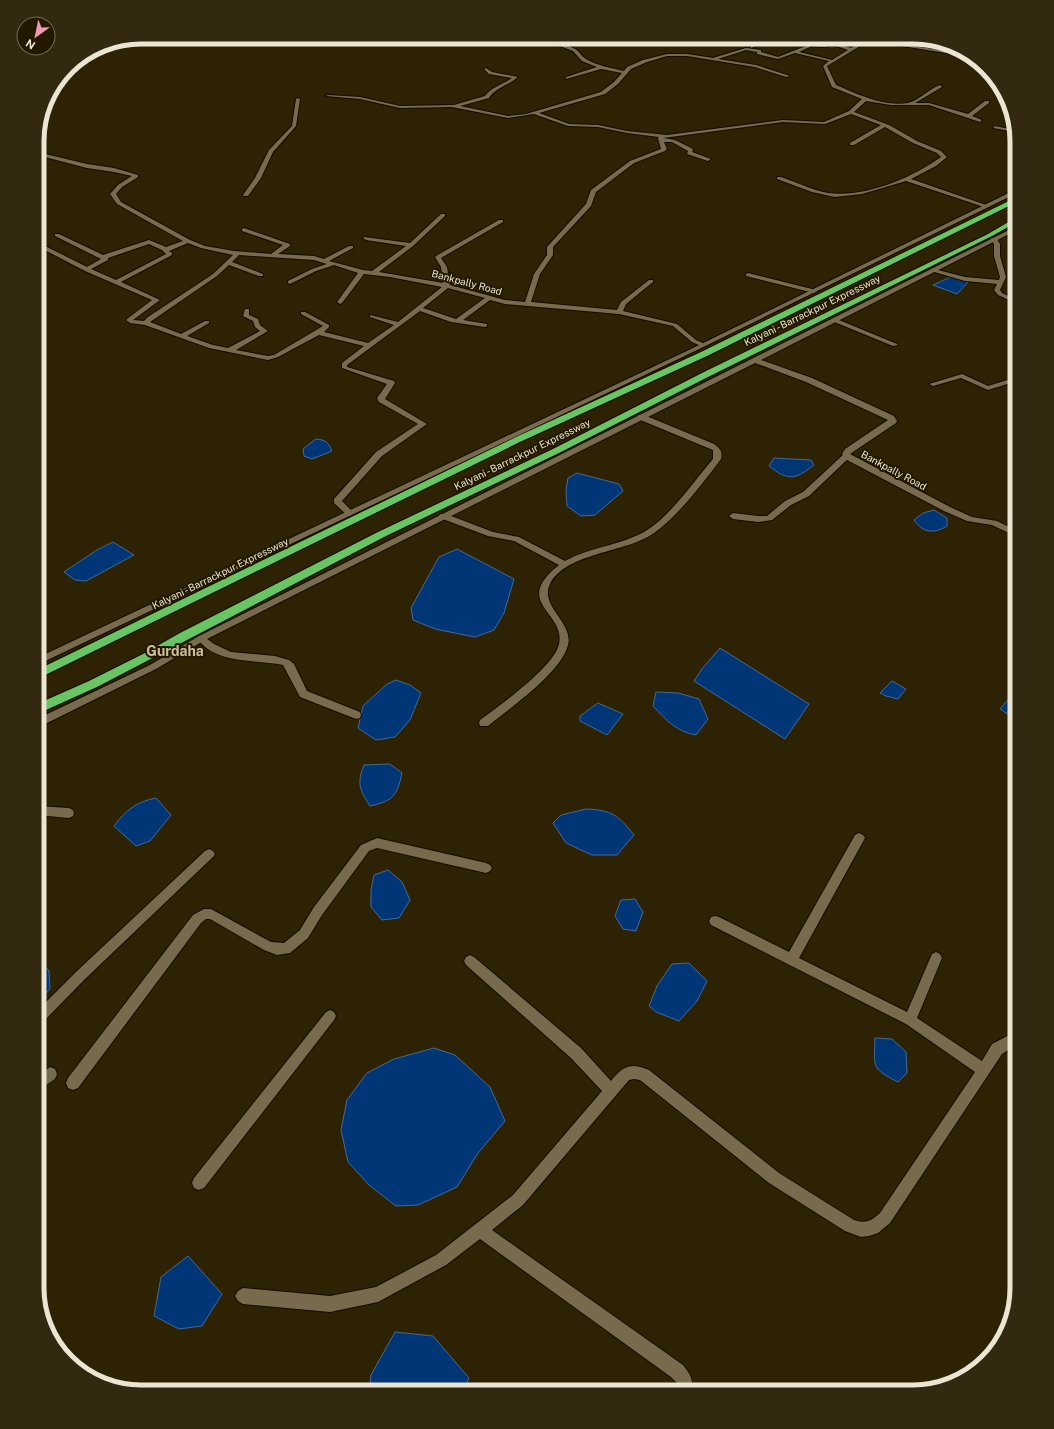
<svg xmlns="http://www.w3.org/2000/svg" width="1054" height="1429" font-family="'Public Sans',sans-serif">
<rect width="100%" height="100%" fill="#2d2204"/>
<path fill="#003576" stroke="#476a92" d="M953 276 968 282 957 294 933 285Z
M316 439C326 440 328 442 332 451L312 459 304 456 303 449Z
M774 458 811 460 814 465C795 480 788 481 769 466Z
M577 473 619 484 623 491 595 515 581 516 567 506 566 490 568 478Z
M934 510 947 518V526C934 534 923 533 914 520L923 513Z
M113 542 134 555 86 581 75 580 64 572 97 550Z
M457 549 514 579 504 613 494 630 475 637 435 629 413 620 411 608 439 557Z
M720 648 809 704 785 739 694 681 702 669Z
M396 680 410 685 421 693 410 720 395 737 376 740 358 728 363 706 387 684Z
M892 681 906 689 898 699 886 696 880 693Z
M656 692 678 693 699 699 708 719 696 735C677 732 666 720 653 706Z
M1017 692V720L1000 709 1011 696Z
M598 703 623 714 607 735 580 721V716Z
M390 764 402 773C397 796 393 801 370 806 359 789 357 783 364 765Z
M156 798 171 815 150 841 136 846 114 826C126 810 136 802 156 798Z
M586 809C612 810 618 815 634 835L617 855H592L566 843 553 823 561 815Z
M388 870 402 882 410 900 399 918 382 920 371 907V890L374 875Z
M635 899 643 912 636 931 623 929 615 916 621 900Z
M37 957 39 958 49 971 50 989 37 1003Z
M689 963 707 981 697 1001 679 1021 656 1012 649 1006 657 986 672 964Z
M875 1038 892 1039 906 1052 907 1073 898 1082C871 1068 874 1068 875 1038Z
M434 1048 455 1055 490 1087 505 1121 478 1153 457 1187 418 1205 396 1206 369 1185 348 1162 341 1130 347 1100 367 1073 394 1059Z
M188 1256 222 1294 202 1326 179 1329 154 1316 161 1277Z
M395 1332 433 1336 469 1378 464 1392H369L371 1375Z"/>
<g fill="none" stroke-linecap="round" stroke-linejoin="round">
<defs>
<path id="street" d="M524 37C538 37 563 42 575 49 579 51 582 57 586 59 598 66 611 68 624 71L627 67 643 60 667 54H687L713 58 746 48 761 50V52L778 57 811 44 824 45 828 43 812 37H819L851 48 861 42 844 37C851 37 857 41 864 41 871 41 877 37 884 37L875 40 952 52 960 49 964 50 952 54 871 41 865 43 827 66 836 85C857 94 884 107 908 103 918 101 929 89 940 85L942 87 915 103H929L968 114 985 101H989V103L972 116 982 120 980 122 929 105H891L866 101 854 112 889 125 917 141 941 151 947 157 936 166 911 179 989 206 984 207 906 181 862 194 835 197 812 192 777 179V177H781C796 182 812 190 828 193 864 198 912 178 941 157L937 153 913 143 885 127 854 145H850V143L881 125 851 114 825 124 783 122 663 138 675 140 693 149 692 152 711 159 708 161 687 154 688 151 672 142H664L667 149 665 151 634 163 596 192 591 206 553 247V255L540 274 531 302 617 310 621 302 649 280H653V282L626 304 623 311 677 324 696 340 705 344V346H701L692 342 673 326 619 314 505 304 490 300 463 320 487 324V326L485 327 451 322 420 311 347 365V367L394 381 395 383 385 399 427 424 382 456 342 501 354 513 350 516 347 515 334 503V499L376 452 418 424 379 402 377 398 387 384 342 368V363L364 346 319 335 278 357 268 360 209 348 145 325 130 323 126 320 127 319 152 300 85 271 37 246V242L87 267 101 259 55 236V234H59L103 255 149 240 166 247 183 241 117 204 110 194 118 185 132 176 114 172 87 168 37 155V152L87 164 114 168 138 175V177L122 187 116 194 121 202 190 240 205 246 234 251 271 254 283 245 242 231V229L244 228 290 244V246L278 254 314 256 324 259 349 246H353V248L329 261 363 270 372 271 406 246 366 240 363 238 364 237 410 243 441 214H445V216L413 246 379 272 443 283 441 267 435 257 436 256 499 220H503V222L441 258 447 267 450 285 505 300 525 302 534 274 547 255V247L586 204 591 190 630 161 661 149 658 138 659 137 627 133 598 127 568 126 534 114 508 118 452 107 400 108 360 99 326 96 328 95 360 97 400 106 454 105 485 96C491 87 504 84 512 78L489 74 484 69 486 68 492 72 518 77C509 85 495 88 489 98L460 106 508 116 526 114 601 92 614 82 622 73 601 69 566 79V77L597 67 582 61 573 51 560 46ZM831 44 848 50 832 60 799 52 812 46 825 47ZM746 50 757 52V54L778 59 795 53 829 61 823 66 832 87 862 99 849 111 824 122 783 120 667 135 627 131 598 125 569 124 539 113 605 94 618 84 631 69 647 62 667 56H687L755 67 786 77 790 76 756 65 718 59ZM188 243 201 248 233 255 213 274 148 317 144 321 133 320 160 300 121 282 172 255V253L169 251ZM149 244 162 250 166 254 116 280 91 269 108 260V258ZM239 255 314 260 327 264 312 269 288 281V283L290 284 316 271 334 265 358 273 337 302 340 304 342 303 364 274 390 277 442 287 398 322 370 315V317L394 325 368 343 324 332 329 327V325L305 312H301V314L323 326 274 355 268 356 236 350 268 331 260 325 258 319 249 315V309H245L243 316 253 321 255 327 260 331 228 348 213 345 187 336 209 323V321H205L181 334 150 322 217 276 229 265 259 276H263V274L232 262ZM448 288 485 298 456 319 423 308Z
M712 37H721L692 43 690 42Z
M728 37H734L756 46 751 48V46Z
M958 57 973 59 975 61 960 59Z
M298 98 300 99 296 126 273 152 261 178 248 196H244L243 195 255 178 269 150 292 126 296 99Z
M995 126 1014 130 1015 132 993 128Z
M992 238H996L1000 244V256L1006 277 1000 290 1002 293 1017 300V304L998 295 994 290 997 284 965 281 931 271 934 269 965 277 999 280 1000 277 994 256V244L991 239Z
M748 273 816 290 817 291 814 293 746 276V274Z
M834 318 897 344 898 345 893 346 832 321 831 320Z
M962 374 988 386 1017 377V381L988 390 961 378 933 386 929 384Z
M1012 402H1017V406H1012Z
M638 415H644L714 444C720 448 723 452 721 459 704 482 677 517 654 533 627 553 566 552 550 584 539 606 574 623 568 645 561 673 510 708 488 726H480L479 723 480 720C499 706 555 666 559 644 566 612 511 603 559 565L514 541 488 536 440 518 439 516 440 514H446L493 532 519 537 565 561C588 548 614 546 638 535 666 523 693 482 713 459V450L708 448 638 419Z
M844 454H850L851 456 809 496 791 505 772 520 758 522 733 519 729 516 733 513 758 516H767L785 501 803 492Z
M202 635 214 644 231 652 275 656 289 660 294 664 307 691 360 712 361 715 360 718 356 719 300 697 283 665C256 659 215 665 197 638Z
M37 806 69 808 73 810 74 813 73 816 69 818 37 815Z
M859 833 863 835 865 838 799 958 907 1012 932 954 936 952 940 954 942 958 917 1018 982 1061 992 1044 1017 1031V1044L1002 1054 890 1223 878 1233 869 1236 861 1237 845 1231 769 1183 640 1080 634 1079 629 1080 523 1205 492 1230 683 1365C691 1375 693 1379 692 1392H676L677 1383 671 1377 480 1239 446 1265 378 1302 330 1312 243 1304 238 1301 235 1296 238 1291 243 1288 330 1296 376 1287 436 1255 513 1195 602 1091 571 1058 466 965 464 961 466 957 470 955 474 957 581 1048 611 1081C623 1066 630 1062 649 1070L779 1173 854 1220C866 1224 871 1221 880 1213L975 1072 906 1024 711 925 709 921 711 917 715 916 719 917 789 952 855 835Z
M377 838 486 863 490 865 492 868 490 871 486 873 377 848 369 851 322 915 308 938 290 953 277 955 264 950 210 919H206L201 923 78 1088 73 1090 68 1088 66 1083 68 1078 193 915 204 909H211L271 942 284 943 300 930 314 907 361 845Z
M209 849 213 851 215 854 213 857 85 979 41 1024 37 1026V1011L77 971 205 851Z
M330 1010 334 1012 336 1016 334 1020 204 1188 199 1190 194 1188 192 1183 194 1178 326 1012Z
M50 1067 55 1069 57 1074 55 1079 37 1091V1076Z"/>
<path id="secondary" d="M1017 189V193L695 351 37 665V658L691 349Z
M1017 226V230L761 360 812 378 894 416 897 421 896 423 850 454 950 507 972 517 997 521 1017 531V537L992 525 967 521 944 511 847 460 842 454 845 449 888 420 806 382 755 363 205 640 156 669 37 728V719L150 665 199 636Z"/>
<path id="highway" d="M1017 197V202L707 356 522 441 37 679V670L516 437 701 352Z
M1017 217V222L992 236 710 376 559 453 386 536 97 687 37 714V704L89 681 143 654 180 633 378 532 553 449 704 372 988 234Z"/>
</defs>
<use href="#street" stroke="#140c00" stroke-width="2"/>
<use href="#secondary" stroke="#140c00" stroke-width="2"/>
<use href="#highway" stroke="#140c00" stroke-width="2"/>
<use href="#street" fill="#786b4d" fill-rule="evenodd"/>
<use href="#secondary" fill="#786b4d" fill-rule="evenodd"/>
<use href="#highway" fill="#68c564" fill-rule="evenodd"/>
</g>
<g text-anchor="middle" stroke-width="4" stroke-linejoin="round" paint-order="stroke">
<g font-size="10" fill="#ece5d4" stroke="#231900">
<text transform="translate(467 282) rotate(15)" y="4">Bankpally Road</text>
<text transform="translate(812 310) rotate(-26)" y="4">Kalyani - Barrackpur Expressway</text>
<text transform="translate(522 454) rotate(-26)" y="4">Kalyani - Barrackpur Expressway</text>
<text transform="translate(894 470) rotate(28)" y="4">Bankpally Road</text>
<text transform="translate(220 573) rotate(-26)" y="4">Kalyani - Barrackpur Expressway</text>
</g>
<g font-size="14" font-weight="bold" fill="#cec09f" stroke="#231900">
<text x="175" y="656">Gurdaha</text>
</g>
</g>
<path d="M0 0H1054V1429H0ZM141 44H913A97 97 0 0 1 1010 141V1288A97 97 0 0 1 913 1385H141A97 97 0 0 1 44 1288V141A97 97 0 0 1 141 44Z" fill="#332911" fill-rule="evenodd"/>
<path fill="none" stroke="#ece5d4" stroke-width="5" d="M141 44H913A97 97 0 0 1 1010 141V1288A97 97 0 0 1 913 1385H141A97 97 0 0 1 44 1288V141A97 97 0 0 1 141 44Z"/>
<g transform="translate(36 36) rotate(213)"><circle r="19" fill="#231900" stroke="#736b55"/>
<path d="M0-3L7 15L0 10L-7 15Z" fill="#f09ab5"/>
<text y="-6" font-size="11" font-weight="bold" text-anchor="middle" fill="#ece5d4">N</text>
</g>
</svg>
